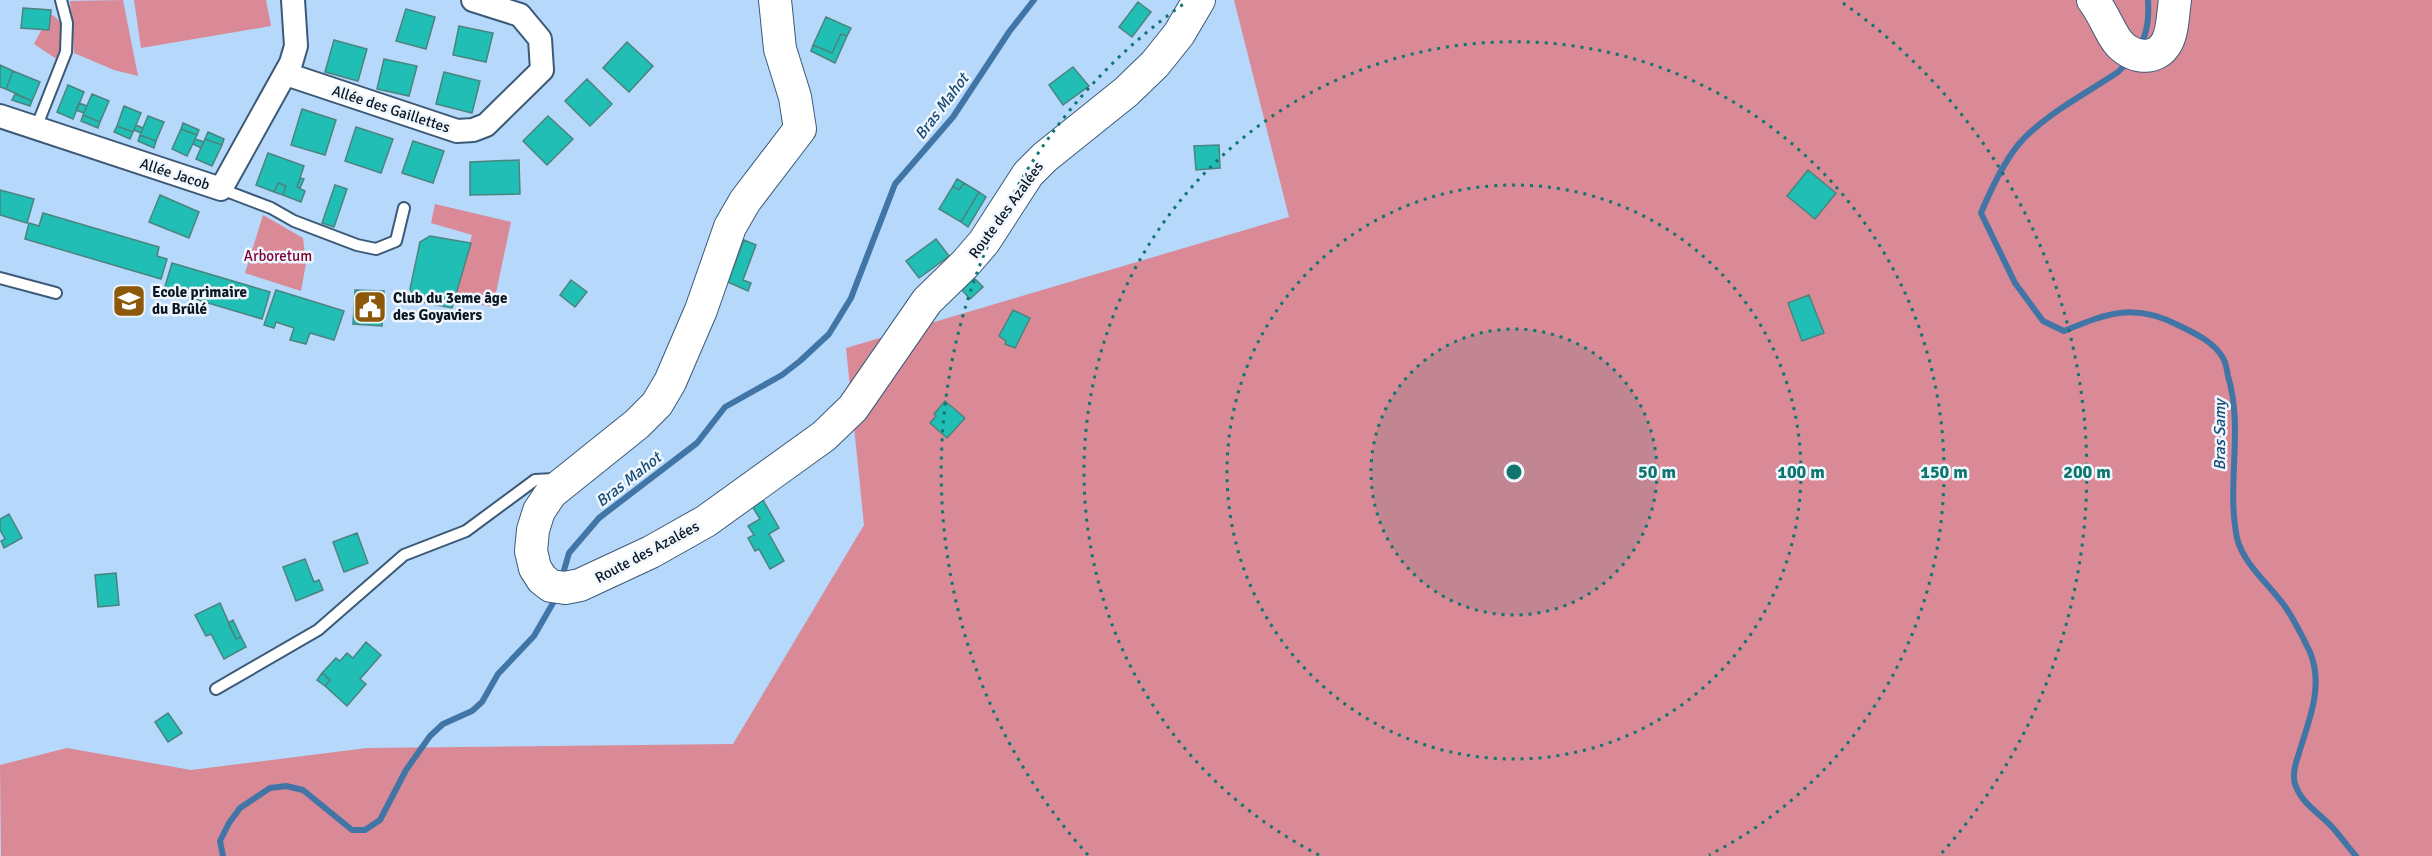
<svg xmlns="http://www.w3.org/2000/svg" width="2432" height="856" font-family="Signika,sans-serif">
<rect width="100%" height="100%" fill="#b5d8fb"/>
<path fill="#da8997" d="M123 0 138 76 114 70 74 53 70 1Z
M134 0H266L271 26 141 48Z
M1234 0H2432V856H1L0 765 67 748 191 770 367 748 733 744 864 525 846 348 1289 217Z
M50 14C68 21 65 46 58 60L34 44 42 29H49Z
M435 204 511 222 493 307 455 299 472 235 431 223Z
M263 215 303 238 306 263 301 291 245 273Z"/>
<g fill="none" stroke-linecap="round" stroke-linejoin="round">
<path stroke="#4075a6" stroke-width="6" d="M2140 46C2148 31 2149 17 2148 0
M2129 61 2118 72C2087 93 2042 116 2018 145 2002 165 1991 189 1981 213L2015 283 2043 321 2064 331C2108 313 2134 302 2180 326 2196 334 2214 342 2223 358 2226 363 2227 370 2228 376 2244 429 2226 484 2237 538 2243 564 2271 586 2286 608 2295 621 2303 638 2310 652 2324 686 2309 720 2299 753 2296 762 2292 774 2295 784 2302 805 2319 812 2333 828 2341 837 2348 847 2356 856
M562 577 569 553 599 518 697 443 725 407 782 375 800 361 829 334 851 298 895 184 953 117 1009 32 1034 0
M223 856 220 841 229 823 240 808 270 788 286 786 303 790 352 830H365L380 820 406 770 430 736 443 724 472 711 482 702 498 674 534 636 557 596"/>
</g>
<path fill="#21beb5" stroke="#4b847f" stroke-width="1.5" d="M1138 2 1151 12 1132 37 1119 27Z
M23 8 51 10 49 30 21 28Z
M406 9 435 17 426 49 396 41Z
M826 17 851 28 847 36 841 34 832 53 813 45Z
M459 26 493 33 486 62 453 55Z
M841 34 847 36 835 63 811 51 813 45 832 53Z
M334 40 367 49 358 81 325 72Z
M627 42 653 66 629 92 603 68Z
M384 59 417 66 409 96 377 89Z
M0 65 13 71 6 89 0 87Z
M1073 67 1089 86 1063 105 1049 85Z
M13 71 40 82 32 101 6 89Z
M444 72 480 81 472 113 436 104Z
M587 79 612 104 590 126 565 101Z
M68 85 84 92 73 119 57 112Z
M15 94 32 101 30 106 12 100Z
M92 94 109 101 100 122 83 115Z
M79 103 87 106 84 113 76 110Z
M124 106 141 113 133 132 117 126Z
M302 109 336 120 325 155 291 145Z
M83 115 100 122 98 128 81 121Z
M148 116 164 122 156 141 140 135Z
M548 116 573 139 547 165 523 141Z
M183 123 199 130 197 135 181 129Z
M136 125 143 128 141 133 134 130Z
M117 126 133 132 130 139 114 132Z
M356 127 393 139 381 173 345 161Z
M181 129 197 135 187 156 172 149Z
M208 132 224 139 222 145 205 139Z
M140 135 156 141 154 148 138 141Z
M195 139 204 142 201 148 193 144Z
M205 139 222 145 212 166 196 159Z
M413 141 444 151 433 183 402 173Z
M1219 145 1220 168 1196 170 1194 146Z
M268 153 304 166 297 187 305 191 301 202 283 195 286 186 278 183 274 192 256 185Z
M519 160 520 194 470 195V162Z
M1808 170 1836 193 1815 219 1787 196Z
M300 178 304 179 300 188 297 187Z
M957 179 964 183 959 190 953 186Z
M278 183 286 186 283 195 274 192Z
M964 183 979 192 961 222 939 209 953 186 959 190Z
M335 185 347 189 334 227 322 223Z
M0 190 34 199 27 223 0 215Z
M979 192 986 197 968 227 961 222Z
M160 195 199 212 189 238 149 222Z
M43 213 159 247 157 256 167 259 161 279 25 239 29 223 39 226Z
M430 236 471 243 452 308 416 301 410 289 420 242Z
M936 239 949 256 919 278 906 261Z
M744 240 756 245 743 280 751 283 748 291 728 282Z
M172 263 270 292 262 319 164 290Z
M974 278 983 287 970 299 962 290Z
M571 280 587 292 575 307 560 295Z
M276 290 344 311 334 340 310 333 306 344 290 340 294 328 276 322 274 328 264 325Z
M355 290 384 291 382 326 353 324Z
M1809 295 1824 333 1802 341 1788 303Z
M1013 310 1030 318 1015 348 1005 344 1006 341 999 336Z
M945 401 965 418 947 438 930 423 936 416 934 414Z
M763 500 779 528 769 534 784 561 770 569 759 549 755 551 748 538 754 535 748 526 760 519 752 506Z
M9 514 22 538 4 548 1 541 5 539 0 530V519Z
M357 533 368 563 344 572 333 542Z
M305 559 314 582 319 580 323 590 296 601 283 567Z
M116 573 119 605 98 607 95 575Z
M220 603 236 639 241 637 246 647 224 659 211 634 206 636 195 615Z
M233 620 241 637 236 639 228 623Z
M366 642 381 655 360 679 366 684 347 706 325 686 330 680 322 673 336 658 340 661 347 653 353 658Z
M322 673 330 680 325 686 317 680Z
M168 713 182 733 168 742 155 722Z"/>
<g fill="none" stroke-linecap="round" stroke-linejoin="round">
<defs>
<path id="service" d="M36 128 66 52 67 23 61 0
M221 189 271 208 294 221 357 245 376 249 396 241 404 208
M0 278 56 293
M216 689 318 630 404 555 466 531 535 480 554 479"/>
<path id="minor" d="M286 74 457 131 473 130 486 125 542 70 540 39 520 15 473 0
M0 116 221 189 291 63 296 46 293 0"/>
<path id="secondary" d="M775 0 780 49 795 97 800 129 745 201 730 227 701 310 670 382 657 404 637 424 551 493 539 511 533 530 531 551 535 568 542 579 551 586 565 588 580 585 651 552 706 521 824 436 853 408 927 301 965 264 984 242 1028 174 1045 157 1126 92 1155 64 1179 34 1199 0
M2093 0C2103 13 2108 28 2117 41 2130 58 2156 63 2167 42 2173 31 2173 12 2175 0"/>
</defs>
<use href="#service" stroke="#3c5a78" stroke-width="14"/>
<use href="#minor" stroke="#3c5a78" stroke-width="26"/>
<use href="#secondary" stroke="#3c5a78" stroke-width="34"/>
<use href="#service" stroke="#fff" stroke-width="10"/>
<use href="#minor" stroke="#fff" stroke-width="22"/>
<use href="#secondary" stroke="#fff" stroke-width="32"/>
</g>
<circle cx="1514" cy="472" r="143" fill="#0f766e" fill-opacity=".12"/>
<g fill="none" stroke="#0f766e" stroke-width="3" stroke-dasharray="3 6">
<circle cx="1514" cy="472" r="143"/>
<circle cx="1514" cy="472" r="287"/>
<path d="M1319 855A430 430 0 1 1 1709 855"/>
<path d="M1088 855A573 573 0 0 1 1185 3M1843 3A573 573 0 0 1 1940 855"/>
</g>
<defs>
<symbol id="school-square" viewBox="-11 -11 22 22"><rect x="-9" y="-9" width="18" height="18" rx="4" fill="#8d5809" stroke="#eff6fd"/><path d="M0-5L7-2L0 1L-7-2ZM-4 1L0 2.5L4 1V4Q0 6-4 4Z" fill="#fff"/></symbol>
<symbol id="civic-square" viewBox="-11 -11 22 22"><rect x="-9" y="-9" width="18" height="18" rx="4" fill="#8d5809" stroke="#eff6fd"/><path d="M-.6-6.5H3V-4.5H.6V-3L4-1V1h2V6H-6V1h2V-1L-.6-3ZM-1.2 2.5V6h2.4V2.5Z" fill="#fff"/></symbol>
</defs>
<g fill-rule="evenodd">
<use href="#school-square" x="110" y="282" width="38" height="38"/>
<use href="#civic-square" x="351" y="288" width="38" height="38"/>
</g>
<g text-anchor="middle" stroke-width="5" stroke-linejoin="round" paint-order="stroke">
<g font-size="15" fill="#0b1824" stroke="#eff6fd">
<text transform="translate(391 109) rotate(18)" y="5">Allée des Gaillettes</text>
<text transform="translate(175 174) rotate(18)" y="5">Allée Jacob</text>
<text transform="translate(1006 210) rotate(-54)" y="5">Route des Azalées</text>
<text transform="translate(647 552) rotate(-28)" y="5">Route des Azalées</text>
</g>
<g font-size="15" fill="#7c0031" stroke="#eff6fd">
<text x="278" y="261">Arboretum</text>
</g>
<g font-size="15" font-weight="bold" fill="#0b1824" stroke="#eff6fd" text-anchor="start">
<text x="152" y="297">Ecole primaire<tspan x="152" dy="17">du Brûlé</tspan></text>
<text x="393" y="303">Club du 3eme âge<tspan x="393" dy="17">des Goyaviers</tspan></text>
</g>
<g font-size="16" font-style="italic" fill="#184b76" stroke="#eff6fd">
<text transform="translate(941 106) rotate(-53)" y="6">Bras Mahot</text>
<text transform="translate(2219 435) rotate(-90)" y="6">Bras Samy</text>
<text transform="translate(628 479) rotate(-38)" y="6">Bras Mahot</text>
</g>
</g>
<circle cx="1514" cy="472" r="9" fill="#0f766e" stroke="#eff6fd" stroke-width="3"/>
<g font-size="18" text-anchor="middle" font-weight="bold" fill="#0f766e" stroke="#eff6fd" stroke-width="5" stroke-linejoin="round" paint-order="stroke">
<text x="1657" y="478">50 m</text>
<text x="1801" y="478">100 m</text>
<text x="1944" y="478">150 m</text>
<text x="2087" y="478">200 m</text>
</g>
</svg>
